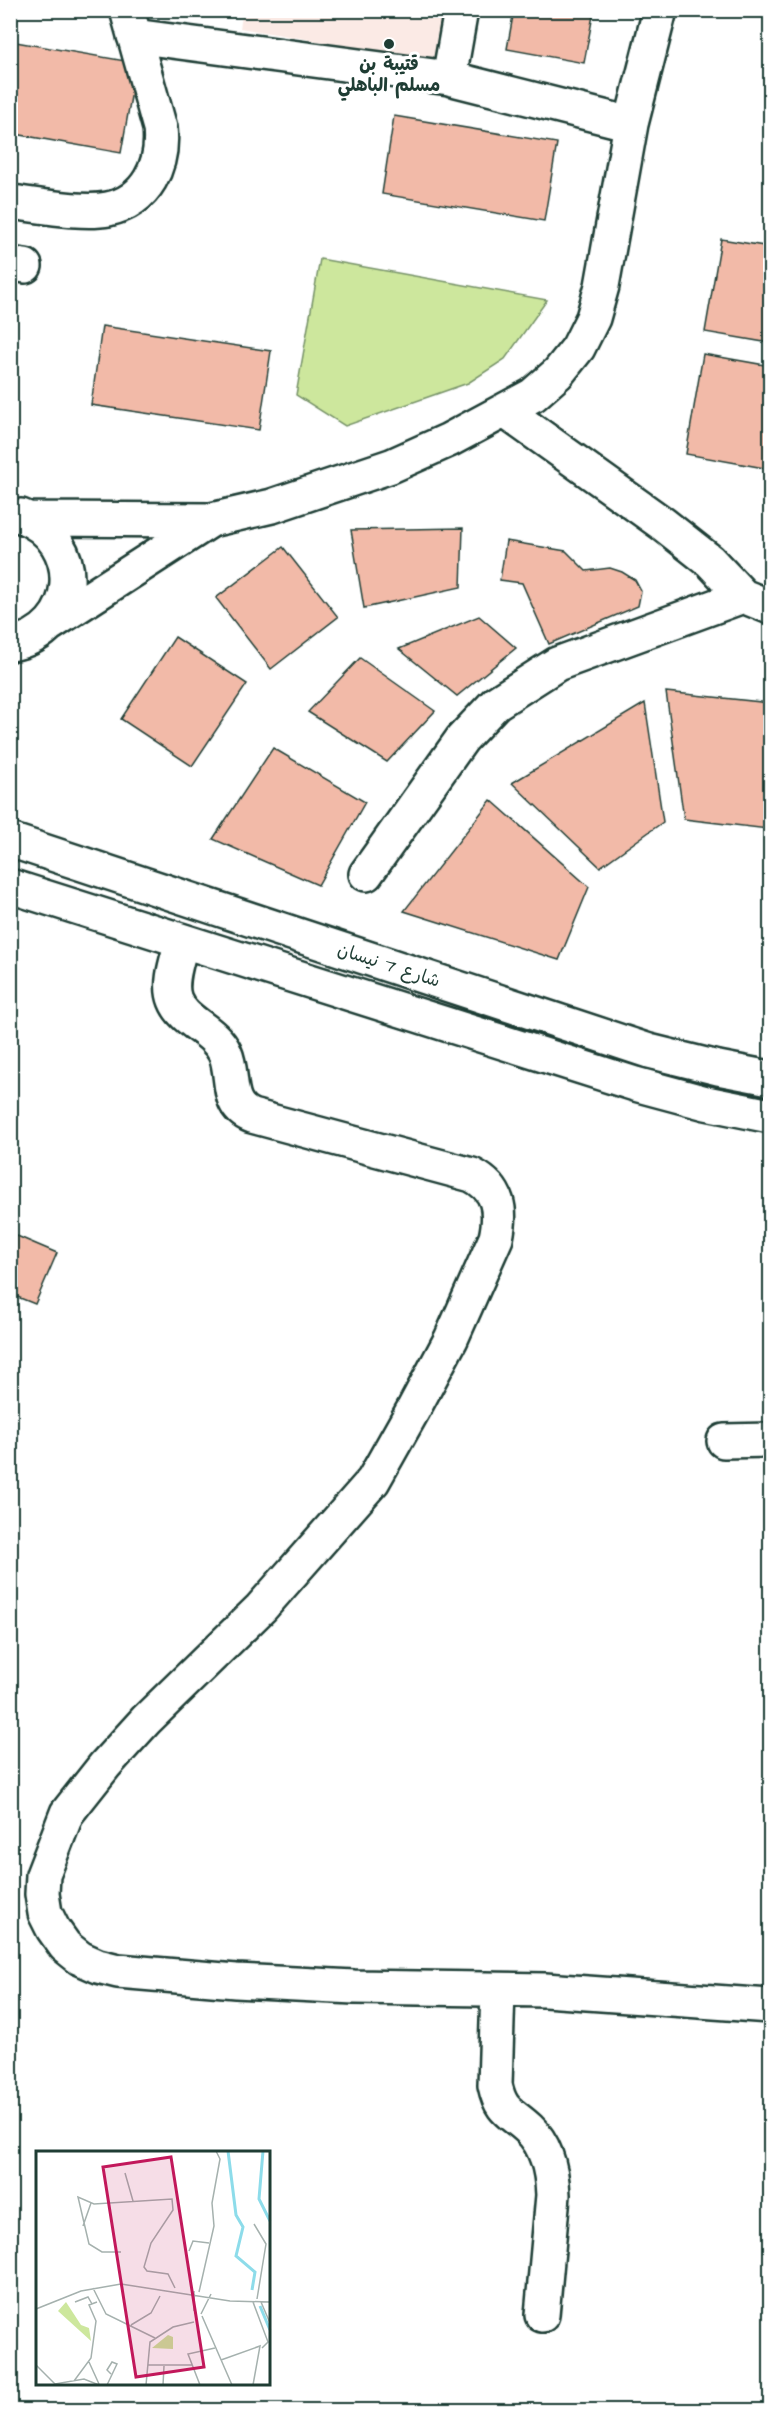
<svg xmlns="http://www.w3.org/2000/svg" width="781" height="2421" font-family="'Architects Daughter','Playpen Sans Arabic',sans-serif">
<rect width="100%" height="100%" fill="#fff"/>
<filter id="ink" filterUnits="userSpaceOnUse"><feTurbulence type="fractalNoise" baseFrequency=".0167" numOctaves="2"/><feDisplacementMap in="SourceGraphic" scale="12" xChannelSelector="R" yChannelSelector="G"/><feConvolveMatrix kernelMatrix="1 2 1 2 8 2 1 2 1" color-interpolation-filters="sRGB"/></filter>
<g filter="url(#ink)">
<path fill="#fbeae5" d="M243 11H445L437 61 240 28Z"/>
<path fill="#cde79d" stroke="#769268" stroke-width="1.5" d="M320 259 547 300 505 359 468 383 345 426 296 395Z"/>
<path fill="#f2baa8" stroke="#1f3d34" stroke-width="1.5" d="M514 10H594L584 63 507 49Z
M10 41 137 63 121 153 10 133Z
M394 116 557 143 544 221 382 194Z
M721 239 770 247V343L705 332Z
M102 326 271 351 259 430 91 405Z
M703 354 770 366V469L686 454Z
M463 528 461 587 364 608 351 530Z
M506 541 566 551 586 571 610 568 622 572 635 580 641 591 638 606 549 644 522 583 500 580Z
M283 547 338 617 271 669 216 598Z
M479 616 516 648 457 696 399 649Z
M175 637 247 684 192 766 121 719Z
M360 658 435 711 387 762 308 712Z
M666 692 770 703V823L768 829 684 819Z
M645 703 663 822 600 867 512 783Z
M273 748 365 802 318 885 213 839Z
M491 800 589 887 559 960 404 911Z
M10 1233 57 1253 35 1304 10 1294Z"/>
<g fill="none" stroke-linecap="round" stroke-linejoin="round">
<defs>
<path id="minor" d="M134 36 449 78 631 124
M449 78 461 10
M10 202C37 205 82 214 108 209 147 201 164 165 160 128L127 10
M10 264 25 266
M505 411 663 524 710 561 743 596 770 607
M31 519 211 520 272 506 391 466 449 440 533 395 558 373 578 348 593 318 602 286 631 124 660 10
M50 624 211 520
M10 644C81 632 87 540 21 516
M366 874 462 739 496 703 557 664 743 596
M182 941C178 958 168 983 175 1000 184 1023 214 1029 225 1053 235 1075 224 1105 252 1116L472 1175C499 1189 502 1210 496 1238L451 1339 413 1410 373 1481 261 1608 146 1720 105 1765 67 1813 43 1875 42 1894 45 1913 53 1929 65 1946 80 1958 98 1966 118 1971 236 1981 354 1987 545 1990 770 2006
M724 1441 770 1440
M498 1990 495 2085C501 2113 511 2112 529 2129 547 2146 552 2171 553 2195L542 2315"/>
<path id="major" d="M10 840 649 1051 718 1068 770 1078
M10 886 635 1084 706 1103 770 1116"/>
</defs>
<use href="#minor" stroke="#1f3d34" stroke-width="38"/>
<use href="#major" stroke="#1f3d34" stroke-width="38"/>
<use href="#minor" stroke="#fff" stroke-width="33"/>
<use href="#major" stroke="#fff" stroke-width="33"/>
</g>
</g>
<circle fill="#1f3d34" stroke="#fff" stroke-width="2" cx="389" cy="44" r="6"/>
<g text-anchor="middle" stroke-width="6" stroke-linejoin="round" paint-order="stroke">
<g font-size="18" font-weight="bold" fill="#1f3d34" stroke="#fff">
<text x="389" y="70">قتيبة بن<tspan x="389" dy="21">مسلم الباهلي</tspan></text>
</g>
<g font-size="18" fill="#1f3d34" stroke="#fff">
<text transform="translate(389 965) rotate(18)" y="6">شارع 7 نيسان</text>
</g>
</g>
<g transform="translate(36 2151)">
<rect width="234" height="234" fill="#fff"/>
<path d="M30 151 45 174 53 177 55 190 22 160ZM132 184 137 186V198L116 197Z" fill="#cde79d"/>
<path fill="none" stroke="#8ddcea" stroke-width="3" d="M192 0 200 64 207 76 200 105 219 121 216 139M227 0 223 48 234 70M224 155 234 179"/>
<path fill="none" stroke="#a5b1ae" stroke-width="1.5" d="M89 22 97 50M218 73 230 93 221 148M47 75 55 52M153 100 157 90 173 92M85 101H66L53 93 42 46 58 53 136 48 137 59 115 92 108 116 111 120 132 123 139 137M57 137 70 163 119 187M158 140V160M163 141 178 75 176 52 184 8 180 0M39 151 52 146 56 153M217 151 232 191 226 197M225 151 234 172M0 158 45 140 85 133 194 150 234 151M165 163 175 143M166 165 196 234M95 174 115 162 124 145M185 209 224 195 217 234M53 211 63 233M0 214 19 233 48 228 63 234M112 214H156M38 230 55 207 60 170 53 154 61 151M71 234 81 213 76 211 71 219 75 223M110 234 114 191 137 176 158 171M127 234 128 215M164 234 152 203 179 197"/>
<path fill="#c2185b" fill-opacity="0.15" stroke="#c2185b" stroke-width="3" d="M135 6 168 216 100 226 67 16Z"/>
<rect width="234" height="234" fill="none" stroke="#1f3d34" stroke-width="3"/>
</g>
<rect width="781" height="2421" fill="none" stroke="#fff" stroke-width="36"/>
<rect x="18" y="18" width="745" height="2385" fill="none" stroke="#1f3d34" stroke-width="2" filter="url(#ink)"/>
</svg>
